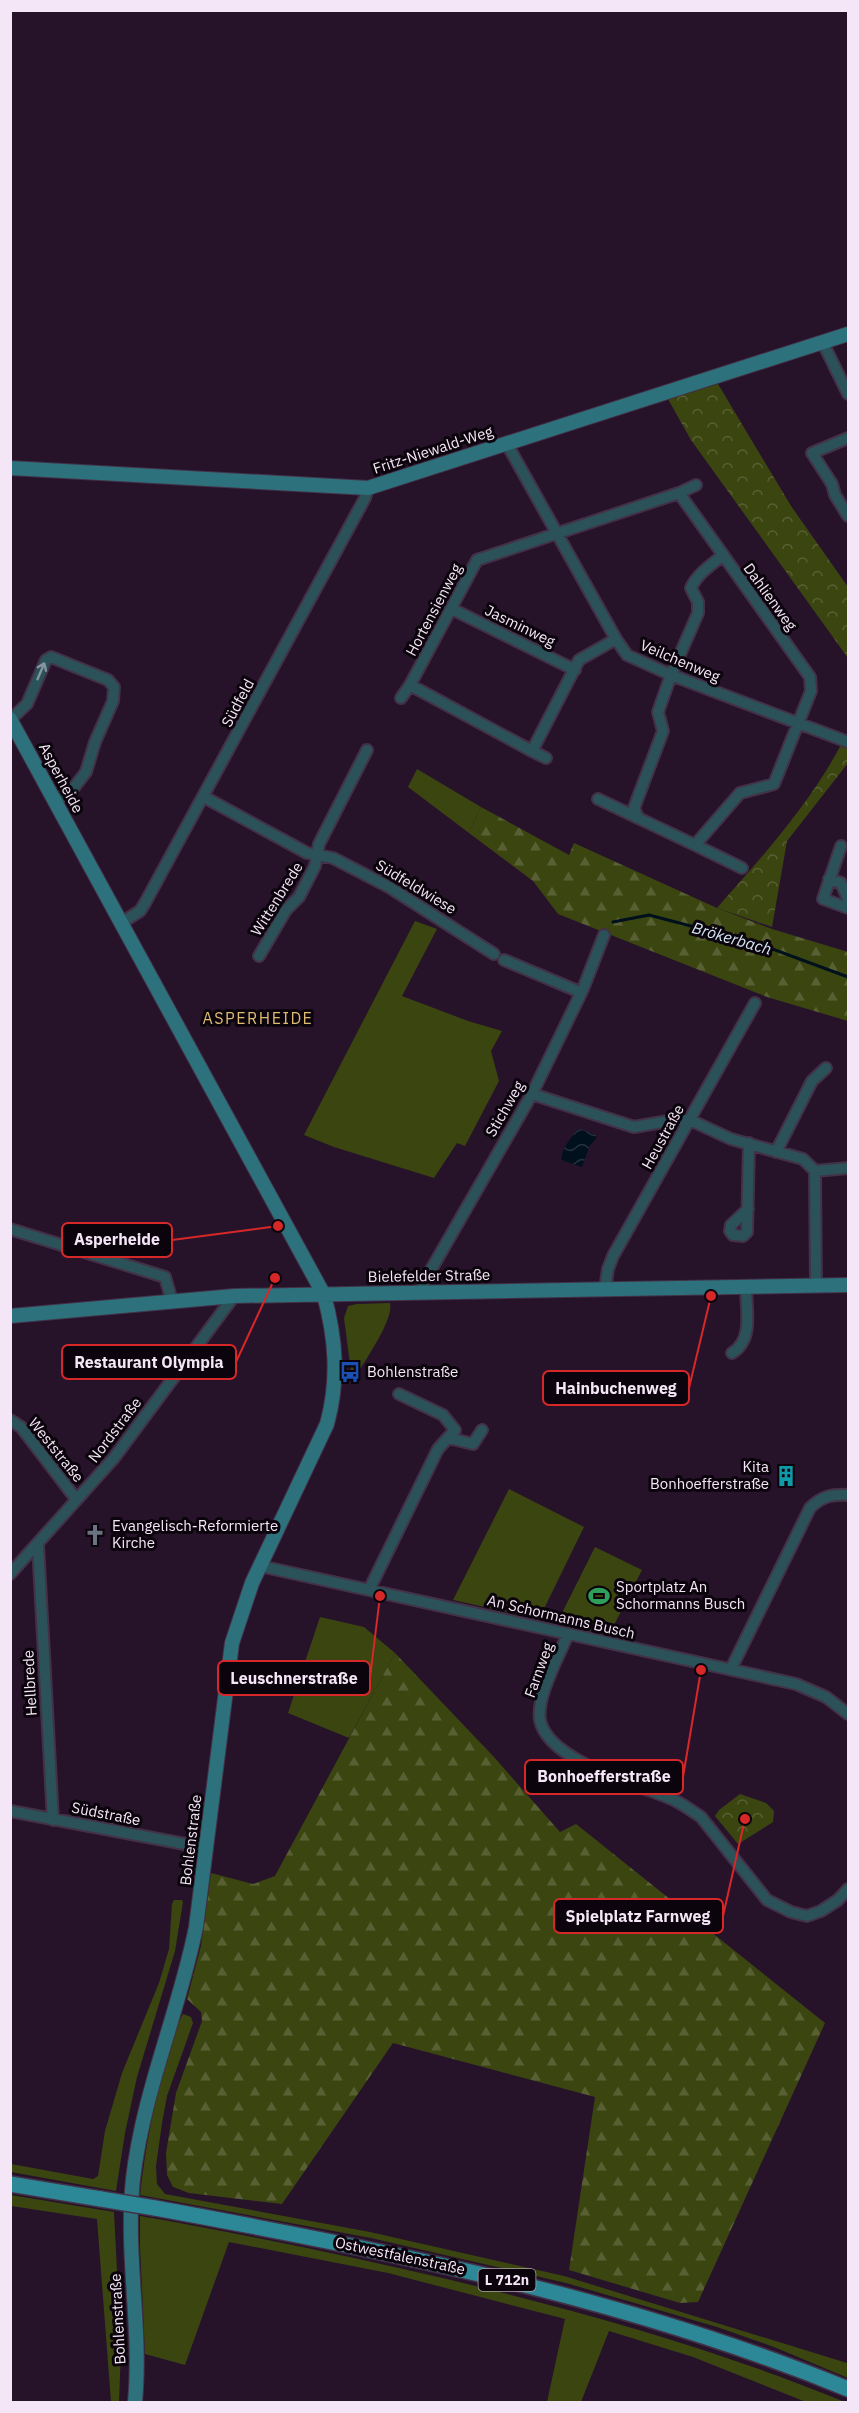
<svg xmlns="http://www.w3.org/2000/svg" width="859" height="2413" font-family="'IBM Plex Sans',sans-serif">
<defs>
<pattern id="forest-firs" width="22" height="20" patternUnits="userSpaceOnUse" patternTransform="scale(1.5)"><rect width="22" height="20" fill="#3b4510"/><path d="M5 1l3.5 6h-7zM16 11l3.5 6h-7z" fill="#586033"/></pattern>
<pattern id="park-crowns" width="20" height="18" patternUnits="userSpaceOnUse" patternTransform="scale(1.5)"><rect width="20" height="18" fill="#3b4510"/><path d="M2 6a3 3 0 1 1 6 0M12 15a3 3 0 1 1 6 0" fill="none" stroke="#586033"/></pattern>
<pattern id="water-waves" width="16" height="10" patternUnits="userSpaceOnUse" patternTransform="scale(1.5)"><rect width="16" height="10" fill="#00101d"/><path d="M0 5q4-4 8 0t8 0" fill="none" stroke="#26333e"/></pattern>
</defs>
<rect width="100%" height="100%" fill="#26132a"/>
<path fill="#3b4510" d="M417 769 481 807 469 833 408 787Z
M415 921 437 929 402 996 468 1021 502 1031 491 1051 499 1081 465 1146 457 1143 434 1178 334 1147 304 1135Z
M390 1303C394 1320 365 1360 356 1376L352 1379 344 1318 348 1306 357 1304Z
M509 1489 584 1527 539 1619 453 1600Z
M595 1547 642 1570 609 1635 557 1623Z
M320 1617 364 1627 395 1653 349 1738 288 1713Z
M174 1900H182L183 1902 175 1951 137 2077 125 2133 116 2191 11 2172V2164L93 2179 98 2176 105 2131 122 2073 159 1983 169 1949 172 1904Z
M183 2014 191 2017 193 2023 167 2096 162 2123 156 2166 157 2184 165 2194 370 2232 564 2276 847 2363 848 2378 774 2347 717 2327 566 2283 371 2238 140 2195C145 2148 154 2102 167 2058 172 2042 175 2028 183 2014Z
M11 2195 114 2212 121 2349 119 2402H111L97 2219 11 2206Z
M140 2216C244 2234 348 2256 451 2280 587 2313 716 2349 845 2402H806L693 2357 609 2331 581 2402H547L565 2319 388 2273 229 2242 185 2365 145 2354 140 2246Z"/>
<path fill="url(#forest-firs)" d="M481 807 569 855 574 843 717 908 772 929 848 952V1021L767 997 558 914 533 881 469 833Z
M395 1653 493 1756 560 1832 576 1824 825 2023 698 2302 680 2303 569 2270 595 2097 393 2043 282 2204 189 2193 173 2187 167 2175 166 2153 176 2093 202 2021 201 2012 187 1999 201 1946 211 1873 253 1884 275 1876Z"/>
<path fill="url(#park-crowns)" d="M718 384 791 506 848 587V658L691 440 668 399Z
M842 743 848 750V763L787 841 772 927 717 908C762 857 810 804 842 743Z
M740 1794 766 1803 774 1811 773 1822 738 1844 715 1816 719 1810Z"/>
<path fill="url(#water-waves)" d="M580 1129 596 1135V1139L590 1145 582 1167 561 1160C562 1149 571 1135 580 1129Z"/>
<g fill="none" stroke-linecap="round" stroke-linejoin="round">
<path stroke="#00101d" stroke-width="3" d="M613 922 649 915 759 944 848 977"/>
<defs>
<path id="street" d="M823 343 848 394
M848 438 812 453 832 484 835 495 848 516
M507 444 616 639 627 655 671 675 848 742
M679 493 696 485
M452 609 575 670
M616 639 579 660 532 751 410 685 477 560 679 493 810 677 811 691 774 784 740 793 695 845 638 818 634 808 663 731 658 712 671 675 698 613V602L691 588C697 574 711 565 722 556
M401 698 410 685
M11 719 27 704 46 660 51 657 108 680 114 687 113 701 95 742 86 772 72 790 55 802
M532 751 546 758
M204 797 307 853 333 858 389 887 494 954
M598 799 638 818
M695 845 742 868
M841 846 823 899 848 908
M829 879 841 883 848 899
M121 923 140 911 145 903 365 498 368 488
M259 956 286 910 299 897 315 866 319 844 367 750
M504 960 580 992
M532 1094 634 1127 674 1120H690L731 1139 803 1159 815 1171 816 1286
M776 1152 812 1081 826 1068
M815 1171 848 1168
M748 1209 731 1225 730 1231 733 1235 743 1236 747 1232 749 1143
M10 1229 165 1277 172 1301
M605 1289 608 1269 613 1256 755 1003
M420 1292 424 1282 532 1094 583 989 604 935
M732 1353C754 1340 746 1309 746 1287
M10 1420 21 1427 76 1499
M449 1438 473 1444 482 1430
M38 1545 53 1820
M260 1566 796 1684 826 1697 848 1714
M10 1574 114 1458 234 1296
M370 1588 438 1449 455 1430 443 1415 399 1394
M568 1634C559 1656 536 1697 540 1720 548 1762 641 1785 674 1800 684 1805 692 1811 701 1817L767 1900 791 1912 807 1916 821 1911 838 1900 848 1889
M731 1669 810 1508C822 1496 832 1494 848 1495
M10 1811 206 1848"/>
<path id="secondary" d="M10 468 368 488 848 334
M10 719 324 1295C336 1339 339 1380 327 1424L252 1583 232 1643 196 1927C179 2012 143 2092 133 2179 125 2254 142 2328 135 2402
M10 1316 234 1296 848 1285"/>
<path id="primary" d="M10 2184 101 2199
M155 2208C390 2251 626 2298 848 2389"/>
</defs>
<use href="#street" stroke="#433147" stroke-width="14"/>
<use href="#secondary" stroke="#433147" stroke-width="16"/>
<use href="#primary" stroke="#433147" stroke-width="18"/>
<use href="#street" stroke="#2b5259" stroke-width="10"/>
<use href="#secondary" stroke="#2d717c" stroke-width="14"/>
<use href="#primary" stroke="#2c8897" stroke-width="15"/>
<defs>
<path id="primary-bridge" d="M101 2199 155 2208"/>
</defs>
<use href="#primary-bridge" stroke="#433147" stroke-width="18" stroke-linecap="butt"/>
<use href="#primary-bridge" stroke="#2c8897" stroke-width="15"/>
</g>
<defs><path id="oneway-shaft" d="M-6 0H5M1.5-3L5.5 0L1.5 3" fill="none" stroke-width="1.6" stroke-linecap="round" stroke-linejoin="round" transform="scale(1.5)"/></defs>
<use stroke="#8595a0" href="#oneway-shaft" transform="translate(41 671) rotate(-67)"/>
<defs>
<symbol id="bus-bare" viewBox="-9 -9 18 18"><path d="M-5-6H5V4H4V6H2V4H-2V6H-4V4H-5ZM-3.5-4V0h7V-4ZM-3.5 1.2v1.5H-2V1.2ZM2 1.2v1.5H3.5V1.2Z" fill="#1a4fb4" stroke="#0b040c" stroke-width="2.5" paint-order="stroke"/></symbol>
<symbol id="building-bare" viewBox="-9 -9 18 18"><path d="M-4-6H4V6H1V3H-1V6H-4ZM-2.5-4.3h1.7v1.8h-1.7ZM.8-4.3h1.7v1.8H.8ZM-2.5-1h1.7V.8h-1.7ZM.8-1h1.7V.8H.8Z" fill="#0f9aa8" stroke="#0b040c" stroke-width="2.5" paint-order="stroke"/></symbol>
<symbol id="church-bare" viewBox="-9 -9 18 18"><path d="M-1.2-6h2.4v3.5h3.3v2.4h-3.3V6h-2.4V-.1h-3.3v-2.4h3.3Z" fill="#6b7280" stroke="#0b040c" stroke-width="2.5" paint-order="stroke"/></symbol>
<symbol id="stadium-bare" viewBox="-9 -9 18 18"><path d="M0-5a6.5 5 0 1 0 0 10a6.5 5 0 1 0 0-10ZM-3.5-1.8h7v3.6h-7Z" fill="#2e9e5b" stroke="#0b040c" stroke-width="2.5" paint-order="stroke"/></symbol>
</defs>
<g fill-rule="evenodd">
<use href="#bus-bare" x="335" y="1357" width="30" height="30"/>
<use href="#building-bare" x="771" y="1461" width="30" height="30"/>
<use href="#church-bare" x="80" y="1520" width="30" height="30"/>
<use href="#stadium-bare" x="584" y="1581" width="30" height="30"/>
</g>
<g text-anchor="middle" stroke-width="6" stroke-linejoin="round" paint-order="stroke">
<rect fill="#0b040c" stroke="#aea2b0" stroke-width="1.5" x="478.5" y="2269" width="57" height="22" rx="4.5"/>
<g font-size="14" font-weight="bold" fill="#f4e6f6">
<text x="507" y="2285">L 712n</text>
</g>
<g font-size="15" fill="#f4e6f6" stroke="#0b040c">
<text transform="translate(433 450) rotate(-18)" y="5">Fritz-Niewald-Weg</text>
<text transform="translate(770 597) rotate(54)" y="5">Dahlienweg</text>
<text transform="translate(434 610) rotate(-62)" y="5">Hortensienweg</text>
<text transform="translate(520 626) rotate(26)" y="5">Jasminweg</text>
<text transform="translate(680 661) rotate(23)" y="5">Veilchenweg</text>
<text transform="translate(238 703) rotate(-62)" y="5">Südfeld</text>
<text transform="translate(61 778) rotate(62)" y="5">Asperheide</text>
<text transform="translate(416 887) rotate(31)" y="5">Südfeldwiese</text>
<text transform="translate(277 899) rotate(-58)" y="5">Wittenbrede</text>
<text transform="translate(505 1109) rotate(-60)" y="5">Stichweg</text>
<text transform="translate(663 1137) rotate(-61)" y="5">Heustraße</text>
<text transform="translate(429 1276) rotate(-1)" y="5">Bielefelder Straße</text>
<text transform="translate(115 1430) rotate(-53)" y="5">Nordstraße</text>
<text transform="translate(56 1450) rotate(51)" y="5">Weststraße</text>
<text transform="translate(561 1617) rotate(13)" y="5">An Schormanns Busch</text>
<text transform="translate(539 1670) rotate(-70)" y="5">Farnweg</text>
<text transform="translate(30 1683) rotate(-93)" y="5">Hellbrede</text>
<text transform="translate(106 1814) rotate(11)" y="5">Südstraße</text>
<text transform="translate(191 1840) rotate(-83)" y="5">Bohlenstraße</text>
<text transform="translate(400 2256) rotate(12)" y="5">Ostwestfalenstraße</text>
<text transform="translate(118 2319) rotate(-93)" y="5">Bohlenstraße</text>
</g>
<g font-size="15" fill="#f4e6f6" stroke="#0b040c" text-anchor="start">
<text x="367" y="1377">Bohlenstraße</text>
<text x="769" y="1472" text-anchor="end">Kita<tspan x="769" dy="17">Bonhoefferstraße</tspan></text>
<text x="112" y="1531">Evangelisch-Reformierte<tspan x="112" dy="17">Kirche</tspan></text>
<text x="616" y="1592">Sportplatz An<tspan x="616" dy="17">Schormanns Busch</tspan></text>
</g>
<g font-size="16" font-style="italic" fill="#d3e6f3" stroke="#0b040c">
<text transform="translate(732 938) rotate(16)" y="6">Brökerbach</text>
</g>
<g font-size="16" letter-spacing="1.5" fill="#debb72" stroke="#0b040c">
<text x="258" y="1024">ASPERHEIDE</text>
</g>
</g>
<path fill="none" stroke="#d62828" stroke-width="2" d="M278 1226L172 1240M275 1278L236 1362M711 1296L689 1388M380 1596L370 1678M701 1670L683 1777M745 1819L723 1916"/>
<g fill="#d62828" stroke="#0b040c" stroke-width="2">
<circle cx="278" cy="1226" r="6"/>
<circle cx="275" cy="1278" r="6"/>
<circle cx="711" cy="1296" r="6"/>
<circle cx="380" cy="1596" r="6"/>
<circle cx="701" cy="1670" r="6"/>
<circle cx="745" cy="1819" r="6"/>
</g>
<g fill="#0b040c" stroke="#d62828" stroke-width="2">
<rect x="62" y="1223" width="110" height="34" rx="6"/>
<rect x="62" y="1345" width="174" height="34" rx="6"/>
<rect x="543" y="1371" width="146" height="34" rx="6"/>
<rect x="218" y="1661" width="152" height="34" rx="6"/>
<rect x="525" y="1760" width="158" height="34" rx="6"/>
<rect x="554" y="1899" width="169" height="34" rx="6"/>
</g>
<g font-size="16" text-anchor="middle" font-weight="bold" fill="#f4e6f6">
<text x="117" y="1245">Asperheide</text>
<text x="149" y="1368">Restaurant Olympia</text>
<text x="616" y="1394">Hainbuchenweg</text>
<text x="294" y="1684">Leuschnerstraße</text>
<text x="604" y="1782">Bonhoefferstraße</text>
<text x="638" y="1922">Spielplatz Farnweg</text>
</g>
<rect width="859" height="2413" fill="none" stroke="#f4e6f6" stroke-width="24"/>
</svg>
